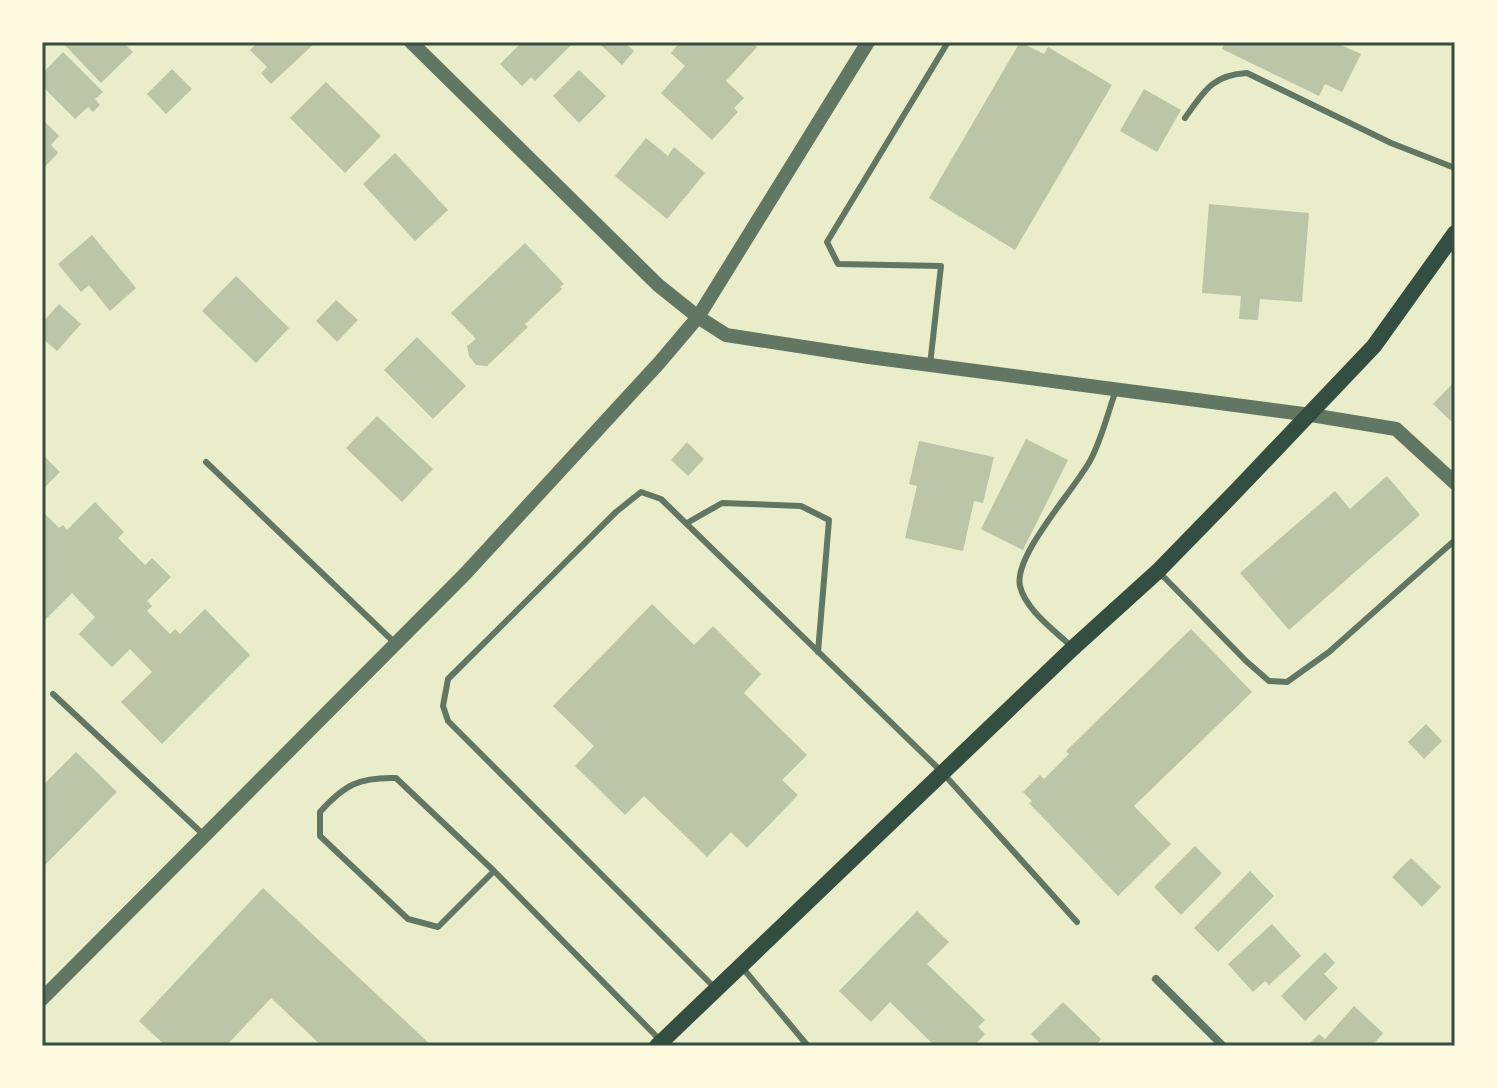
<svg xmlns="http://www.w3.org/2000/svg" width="1497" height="1088" font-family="Cabin,sans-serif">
<rect width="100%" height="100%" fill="#e9edc9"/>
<path fill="#bcc5a7" d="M62 42H123L133 52 101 83Z
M258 42H316L271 84 261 73 267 67 250 50Z
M522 42H574L535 81 531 77 522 86 500 64Z
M602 42H624L634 51 622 65 600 44Z
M680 42H752L757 47 726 81 744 98 734 108 738 112 712 140 661 93 685 66 671 53Z
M1020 42 1044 54 1048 47 1112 85 1015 250 929 198Z
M1225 42H1343L1341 45 1361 54 1342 92 1325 84 1319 96 1222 49Z
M63 52 103 92 95 99 100 105 93 112 88 107 75 119 42 86V74Z
M172 69 192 89 166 114 147 94Z
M579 70 606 96 579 123 553 96Z
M326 82 381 136 345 173 290 118Z
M1144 89 1181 110 1157 152 1120 131Z
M42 119 59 136 51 145 58 153 42 170Z
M646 138 668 156 674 147 705 173 667 219 615 176Z
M395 153 448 210 415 241 363 184Z
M1209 204 1309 213 1302 302 1260 299 1258 320 1239 319 1241 296 1202 293Z
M92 235 136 288 110 311 89 285 81 292 58 264Z
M525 243 564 284 560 287 562 289 525 324 528 327 487 366 476 365 469 356 467 346 476 339 451 313Z
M236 276 289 328 256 363 202 311Z
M336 300 358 320 337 342 316 321Z
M59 304 81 324 57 351 42 338V323Z
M417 337 466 386 433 419 384 370Z
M1455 381V425L1433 404Z
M377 416 433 469 402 502 346 448Z
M1026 439 1068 460 1023 550 981 529Z
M919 441 994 457 983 503 974 501 963 551 905 538 917 486 909 484Z
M687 442 704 459 688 476 671 460Z
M42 454 60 472 42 490Z
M1387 476 1420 515 1289 630 1240 573 1335 491 1350 509Z
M95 502 124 532 118 538 145 565 152 558 171 577 147 601 152 606 147 611 170 634 175 629 180 634 205 609 250 655 162 744 121 702 152 672 130 649 112 667 79 634 95 617 72 593 42 623V511L59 528 63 525 67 530Z
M652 604 694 645 713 626 761 674 744 693 807 755 782 780 798 795 747 848 731 832 707 857 644 796 625 815 575 766 594 746 553 706Z
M1191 629 1252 692 1134 806 1171 844 1118 896 1029 803 1032 801 1023 792 1040 775 1044 779 1069 754 1066 751Z
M1426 724 1442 741 1424 759 1408 742Z
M76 752 117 792 42 868V786Z
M1195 846 1222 873 1181 915 1154 887Z
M1411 858 1441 887 1422 907 1392 877Z
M1250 871 1274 896 1218 952 1194 928Z
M263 888 432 1046H322L271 998 226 1046H166L139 1021Z
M917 911 949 942 927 964 985 1020 978 1027 985 1034 974 1046H935L890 1002 871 1022 839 991Z
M1272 924 1301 956 1269 985 1265 981 1253 992 1228 964Z
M1325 952 1335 963 1324 974 1338 988 1305 1021 1281 996Z
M1063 1002 1101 1039 1095 1046H1037L1040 1043 1031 1034Z
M1354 1006 1383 1033 1372 1046H1311L1309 1044 1319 1034 1325 1039Z"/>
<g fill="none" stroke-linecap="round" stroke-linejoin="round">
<path stroke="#617663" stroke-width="6" d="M1185 118C1204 91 1212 75 1247 73L1391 143 1455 168
M930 365 941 266 838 264 827 242 948 42
M206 462 396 644
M687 523 722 503 801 506 829 520 818 652
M1160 573 1246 661 1269 681 1287 682 1329 652 1455 540
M1071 646C1054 630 1025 609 1020 586 1013 555 1077 487 1091 459 1102 438 1108 412 1116 390
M53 694 205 836
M494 871 438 927 408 919 320 836V812C344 785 359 777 396 778L494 871 659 1039
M741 966 808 1046
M714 987 448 721 443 706 448 679 616 512 641 492 661 499 942 772 1077 922"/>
<path stroke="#617663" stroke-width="8" d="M1156 979 1223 1046"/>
<path stroke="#617663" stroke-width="14" d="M411 42 658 285 698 317 726 335 869 357 1311 415 1396 429 1455 483
M42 999 465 574 659 363 698 317 868 42"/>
<path stroke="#344e41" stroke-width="16" d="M657 1046 1073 648 1158 571 1236 491 1374 346 1455 233"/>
</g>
<rect width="1497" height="1088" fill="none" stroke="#fefae0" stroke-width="88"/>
<rect x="44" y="44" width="1409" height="1000" fill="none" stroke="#344e41" stroke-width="3"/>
</svg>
